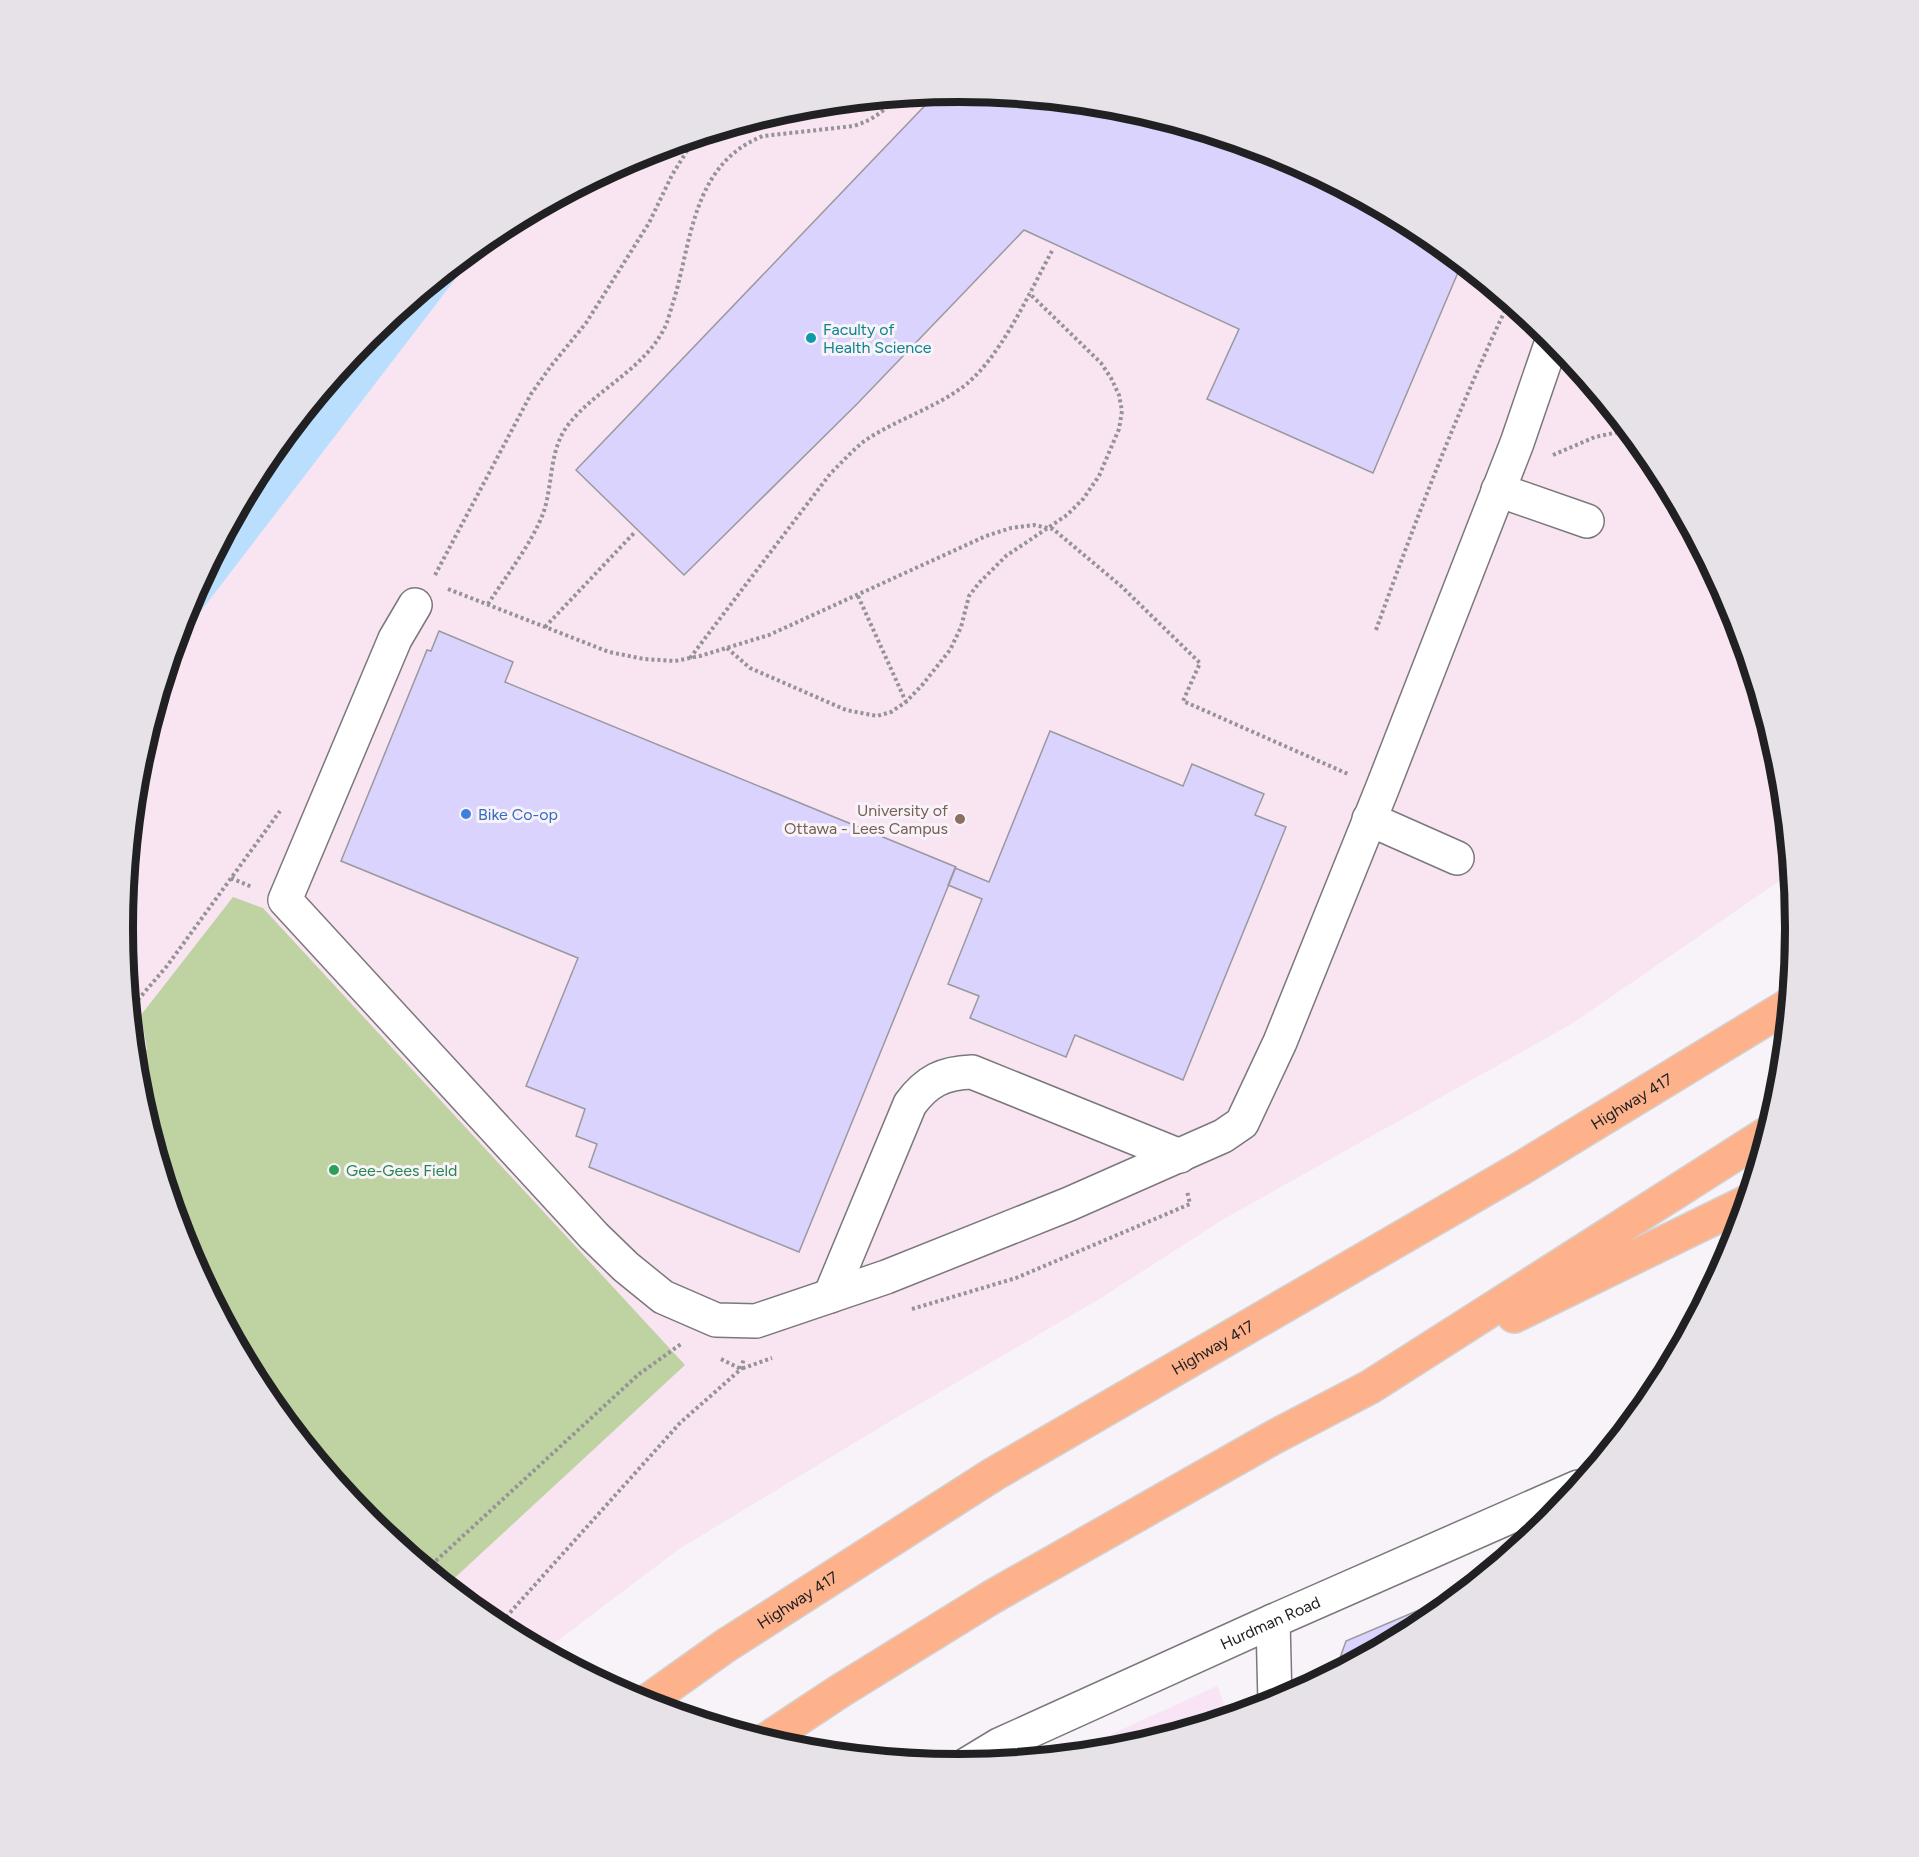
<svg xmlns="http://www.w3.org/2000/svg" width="1919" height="1857" font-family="Figtree,sans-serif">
<rect width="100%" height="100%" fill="#f7f3f8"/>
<path fill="#f8e4f4" d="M1217 1686 1229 1717 1122 1749 1066 1755Z"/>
<path fill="#f9e4f2" d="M960 92 1123 108 1280 155 1425 233 1552 337 1656 464 1733 609 1780 766 1791 873 1573 1023 1222 1220 1101 1298 899 1416 679 1549 544 1651 494 1624 367 1520 263 1393 186 1248 139 1091 123 928 139 765 176 642 484 241 495 232 640 155 797 108Z"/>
<path fill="#bfd2a2" d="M233 897 263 908 685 1365 447 1585 367 1520 263 1393 186 1248 139 1091 135 1061 147 1049 141 1015Z"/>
<path fill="#badffe" d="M486 239 175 645 186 608 264 463 368 336Z"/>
<path fill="#d9d3fd" stroke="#9a999e" stroke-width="1.5" d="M960 92 1123 108 1280 155 1425 233 1462 263 1373 473 1207 399 1239 329 1024 230 857 404 684 575 576 470 936 94Z
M439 631 513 662 505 682 956 867 799 1252 589 1167 597 1144 576 1136 585 1109 526 1086 578 958 341 861 427 650 431 651Z
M1050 731 1183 786 1192 764 1235 782 1264 794 1255 815 1286 827 1183 1080 1075 1035 1066 1057 970 1018 979 996 948 984 982 899 948 885 955 868 989 882Z
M1466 1590 1424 1625 1335 1672 1346 1641Z"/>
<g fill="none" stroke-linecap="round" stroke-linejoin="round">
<defs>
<g id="minor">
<path d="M1498 490 1587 521"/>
<path d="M415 605 395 639 285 900 594 1236 626 1267 663 1297 716 1320 756 1321 886 1277 1069 1204 1223 1136 1242 1123 1280 1042 1382 789 1517 443 1553 338"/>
<path d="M1369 819 1457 858"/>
<path d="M830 1296 910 1104C927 1081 943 1073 972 1072L1180 1156"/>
<path d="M1273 1621 1275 1703"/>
<path id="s1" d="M966 1765 999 1745 1273 1621 1578 1487"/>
</g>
<g id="highway">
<path d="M1514 1316 1747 1202"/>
<path id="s2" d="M645 1703 725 1646 994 1474 1525 1166 1789 1005"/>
<path d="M766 1740 840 1691 992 1597 1276 1436 1370 1387 1768 1133"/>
</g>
</defs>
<use href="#minor" stroke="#7b787c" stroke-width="36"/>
<use href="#highway" stroke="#d3d2d3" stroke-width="36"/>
<path stroke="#969397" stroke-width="4" stroke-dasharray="3 3" stroke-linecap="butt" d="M1553 455 1595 437 1628 430
M435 575 531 394 551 366 586 323 649 223 672 175 695 138
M448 589 609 652 644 659 675 661 700 656 769 635 986 536 1011 528 1034 525 1053 529 1121 586 1200 663 1183 701 1348 774
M858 596 906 702
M488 604C506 576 533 542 544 511 553 483 549 450 568 425 596 389 642 371 664 329 668 322 670 311 673 303 692 241 692 164 763 136L854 126C872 120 884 112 895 98
M545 627 634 533
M1376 630C1416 519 1458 409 1509 302
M727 648 750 668 846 710 877 716 891 712 906 702 923 684 950 650 961 627 969 596 979 583 1006 556 1067 515 1083 499 1099 476 1119 429 1122 411 1119 395 1111 378 1101 363 1029 293
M690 658 830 474C841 463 851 452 863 442 893 421 930 410 960 389 999 362 1029 293 1052 251
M231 878 252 887
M130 1009 167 966 280 811
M912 1309 1016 1278 1190 1204 1187 1191
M721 1359 741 1369 772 1358
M427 1569 639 1374 681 1344
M498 1626 680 1423 741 1369 744 1358"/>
<use href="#minor" stroke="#fff" stroke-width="33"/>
<use href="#highway" stroke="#fdb28b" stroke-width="33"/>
</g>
<circle fill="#0f9aa8" stroke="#f7f3f8" stroke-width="2" cx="811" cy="338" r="6"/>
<circle fill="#3f7fe0" stroke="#f7f3f8" stroke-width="2" cx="466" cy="814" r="6"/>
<circle fill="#8d6e63" stroke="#f7f3f8" stroke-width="2" cx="960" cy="819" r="6"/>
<circle fill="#2e9e5b" stroke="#f7f3f8" stroke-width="2" cx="334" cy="1170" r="6"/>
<g text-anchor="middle" stroke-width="6" stroke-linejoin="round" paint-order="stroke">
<g font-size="16" fill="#0d838f" stroke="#f7f3f8" text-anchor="start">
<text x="823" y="335">Faculty of<tspan x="823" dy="18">Health Science</tspan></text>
</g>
<g font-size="16" fill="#785e54" stroke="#f7f3f8" text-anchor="end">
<text x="948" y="816">University of<tspan x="948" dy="18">Ottawa - Lees Campus</tspan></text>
</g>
<g font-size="16" fill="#366cbe" stroke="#f7f3f8" text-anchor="start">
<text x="478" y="820">Bike Co-op</text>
</g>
<g font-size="16" fill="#212022" stroke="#f7f3f8">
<text dy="6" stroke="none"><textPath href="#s2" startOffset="1156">Highway 417</textPath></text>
<text dy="6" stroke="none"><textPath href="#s2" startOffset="670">Highway 417</textPath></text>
<text dy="6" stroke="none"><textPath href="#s2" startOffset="184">Highway 417</textPath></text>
<text dy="6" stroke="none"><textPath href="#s1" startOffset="336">Hurdman Road</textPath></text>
</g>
<g font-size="16" fill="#27864d" stroke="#f7f3f8" text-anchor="start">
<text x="346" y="1176">Gee-Gees Field</text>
</g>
</g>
<path d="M0 0H1919V1857H0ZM133 928a826 826 0 1 1 1652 0a826 826 0 1 1-1652 0Z" fill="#e6e2e7" fill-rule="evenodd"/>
<path fill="none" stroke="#212022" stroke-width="8" d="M133 928a826 826 0 1 1 1652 0a826 826 0 1 1-1652 0Z"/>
</svg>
